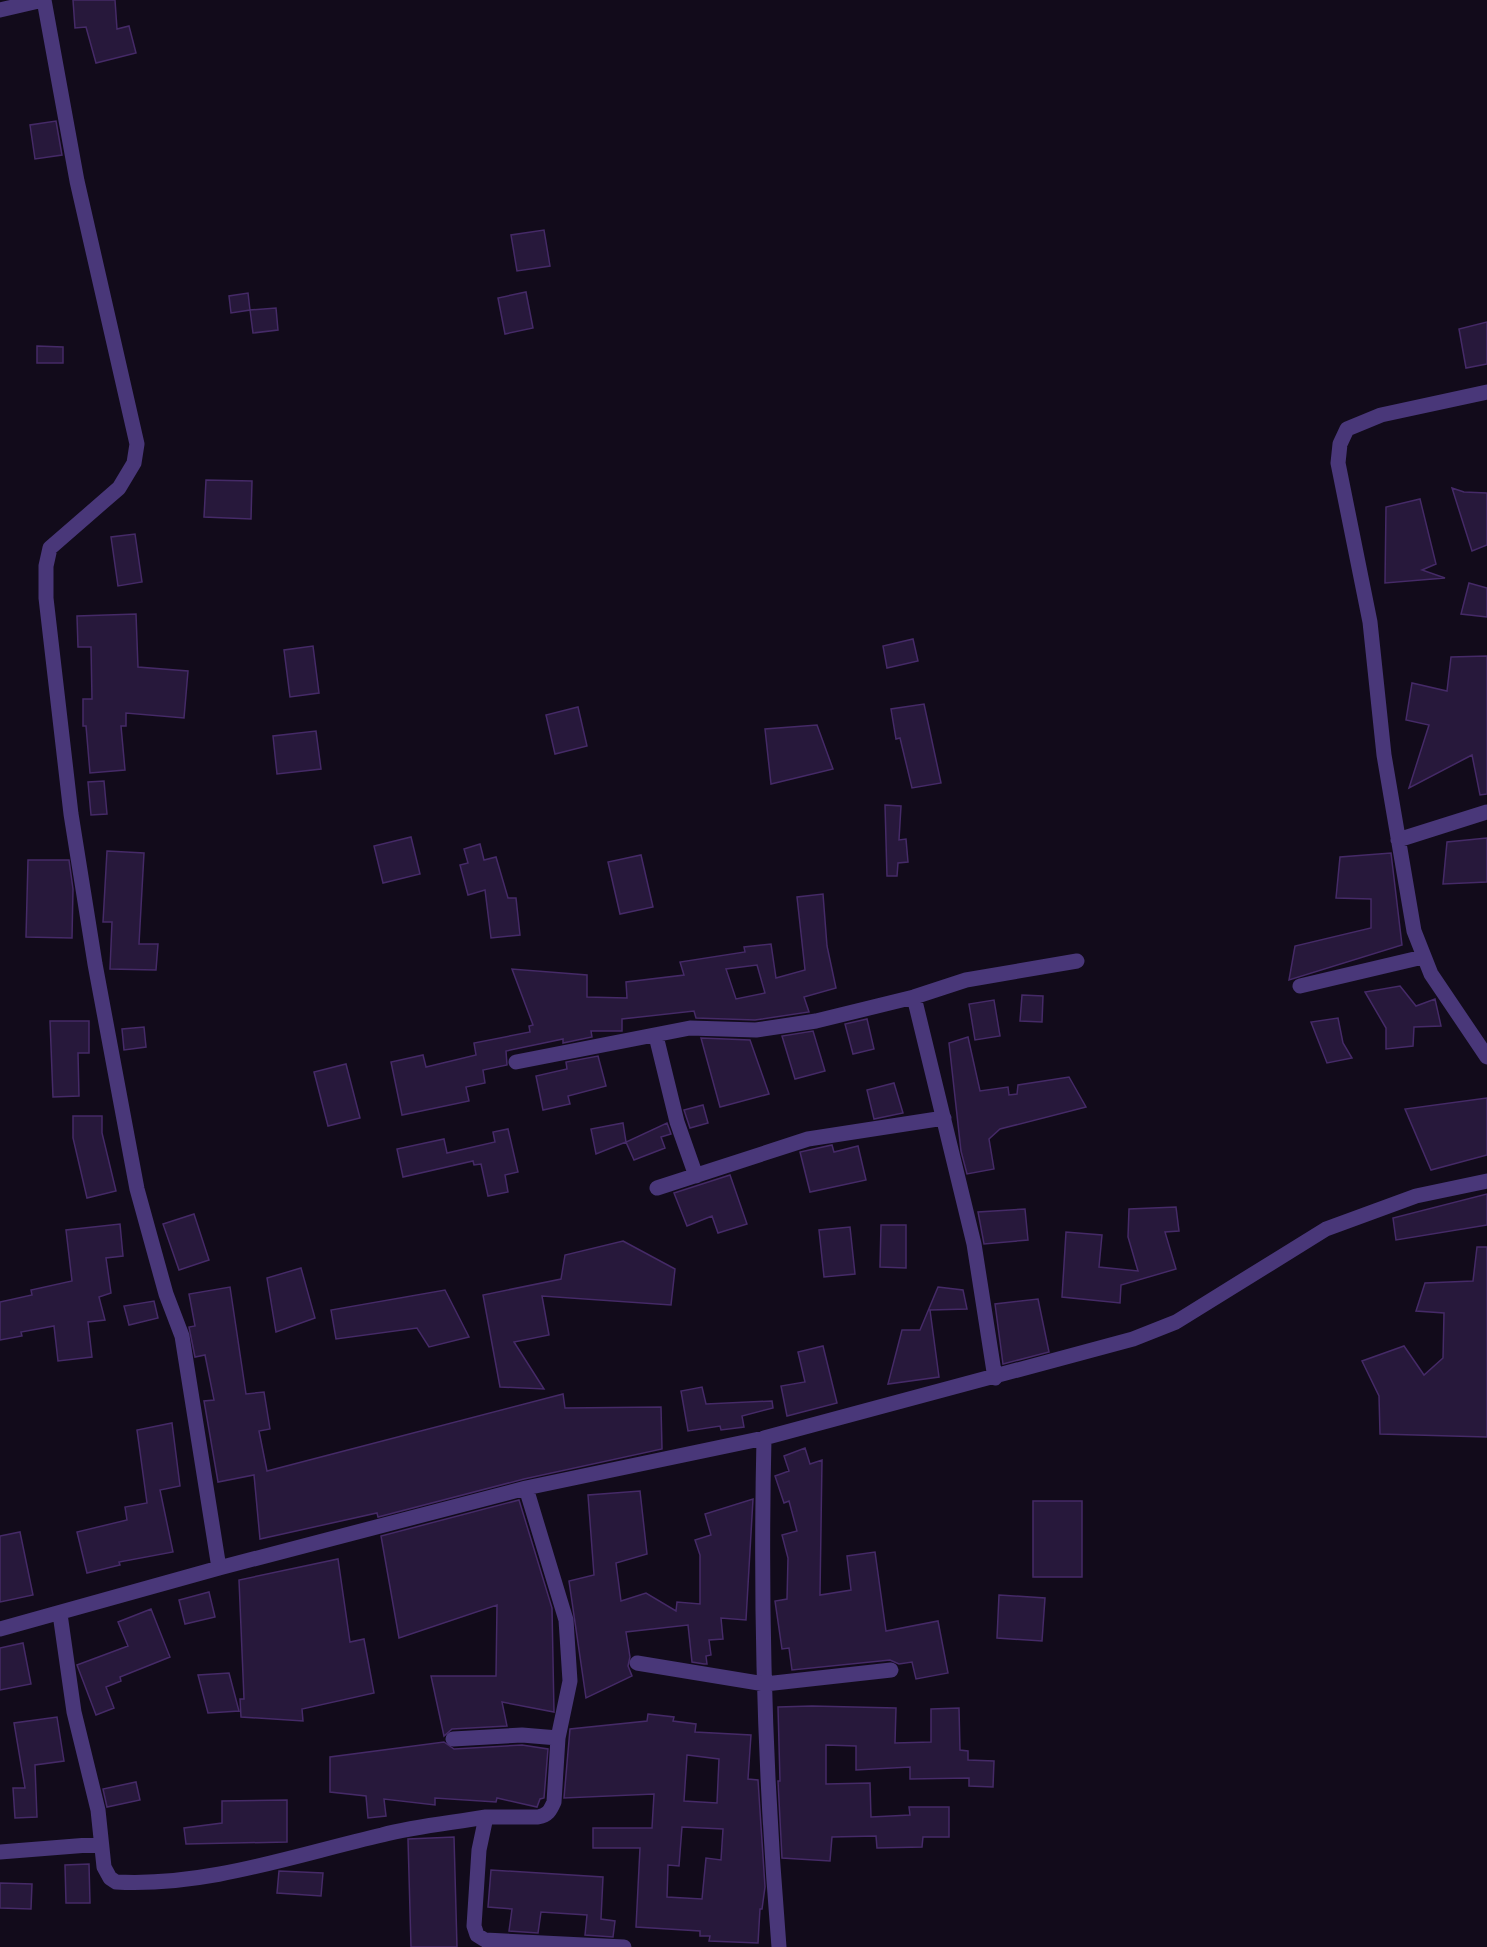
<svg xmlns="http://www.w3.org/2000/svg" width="1487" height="1947" font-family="Karla,sans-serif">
<rect width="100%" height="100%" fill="#120b1b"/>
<path fill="#27183b" stroke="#452a67" stroke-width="1.5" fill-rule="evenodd" d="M73 0H115L117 29 129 26 136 53 96 63 86 27 75 28Z
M56 121 62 155 35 159 30 125Z
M544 230 550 266 517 271 511 235Z
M526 292 533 328 505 334 498 298Z
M248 293 250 310 231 313 229 296Z
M276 308 278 330 253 333 250 310Z
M1487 322V364L1466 368 1459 329Z
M37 346 63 347V363H37Z
M206 480 252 481 251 519 204 517Z
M1452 488 1464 492 1487 493V545L1472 551Z
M1420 499 1436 564 1422 570 1445 578 1385 583 1386 507Z
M135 534 142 582 118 586 111 537Z
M1469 583 1487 588V617L1461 614Z
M136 614 138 667 188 671 184 718 126 713V726H121L125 770 90 773 86 726H83V699H92L91 647H78L77 616Z
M913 639 918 661 887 668 883 646Z
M313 646 319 693 290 697 284 650Z
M1487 656V794L1480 795 1472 755 1409 788 1429 725 1406 720 1412 683 1447 691 1451 657Z
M924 704 941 783 912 788 900 738 896 739 891 709Z
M578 707 587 746 555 754 546 715Z
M817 725 833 769 771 784 765 729Z
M316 731 321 769 277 774 273 736Z
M104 781 107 814 91 815 88 782Z
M885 805 901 806 899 840 906 839 908 862 898 863 897 876H887Z
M411 837 420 874 383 883 374 846Z
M1487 838V882L1443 884 1447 842Z
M480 844 484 860 496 857 508 898H516L520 935 491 938 485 890 468 895 460 865 468 863 464 849Z
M107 851 144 853 139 944H158L156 970 110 969 112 922H103Z
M1391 853 1402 945 1289 980 1295 946 1371 928V899L1336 898 1340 857Z
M641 855 653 907 620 914 608 862Z
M28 860H69L73 889 72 938 26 937Z
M823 894 827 946 836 988 804 997 809 1012 755 1020 696 1018 694 1011 622 1019V1031H591L592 1037 563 1043V1039L506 1051 507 1065 483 1070 485 1083 466 1087 469 1101 402 1115 391 1062 423 1055 426 1067 476 1055 474 1043 530 1032 529 1026 533 1025 512 969 587 975V997L627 998 626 982 684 975 680 962 745 952 744 947 771 944 776 978 805 970 797 897ZM757 965 765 993 736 999 726 969Z
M1400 986 1416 1006 1435 999 1441 1026 1414 1027 1413 1046 1386 1049V1028L1365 992Z
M1022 995 1043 996 1042 1022 1020 1021Z
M994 1000 1000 1036 975 1040 969 1004Z
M1338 1018 1343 1043 1352 1058 1327 1063 1311 1022Z
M867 1019 874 1049 853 1054 845 1024Z
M50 1021H89V1053H78L79 1096 53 1097Z
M144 1027 146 1047 124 1050 122 1029Z
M813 1031 825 1071 795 1079 782 1036Z
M968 1037 980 1091 1008 1087 1009 1095 1017 1094 1018 1085 1069 1077 1086 1107 1000 1129 989 1139 994 1169 967 1174 961 1151 949 1043Z
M701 1038 750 1040 769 1094 720 1107Z
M598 1056 606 1086 568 1096 570 1104 543 1110 536 1076 567 1069 566 1062Z
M346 1064 360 1118 328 1126 314 1072Z
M894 1083 903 1113 874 1119 867 1090Z
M1487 1098V1155L1431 1170 1405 1109Z
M703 1105 708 1123 690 1128 684 1110Z
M73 1116H102V1133L116 1191 87 1198 73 1138Z
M623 1123 626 1142 596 1154 591 1129Z
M667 1123 671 1134 661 1137 665 1148 634 1160 626 1142Z
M508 1129 518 1172 505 1175 508 1192 488 1196 481 1164 474 1165 473 1161 403 1177 397 1149 444 1139 447 1153 495 1142 493 1132Z
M832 1145 834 1152 858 1146 866 1180 810 1192 800 1152Z
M730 1175 747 1224 718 1233 712 1216 687 1226 674 1193Z
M1487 1194V1225L1396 1240 1393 1218Z
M1176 1207 1179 1231 1165 1232 1176 1269 1121 1285 1120 1303 1062 1297 1066 1232 1102 1235 1099 1267 1138 1271 1128 1237 1129 1209Z
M1025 1209 1028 1240 984 1244 978 1212Z
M194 1214 209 1260 179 1270 163 1224Z
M120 1224 123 1256 106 1258 111 1293 99 1297 105 1320 88 1322 92 1357 58 1361 54 1326 21 1332 22 1336 0 1340V1302L32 1295 31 1290 72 1281 66 1230Z
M881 1225H906V1268L880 1267Z
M850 1227 855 1274 824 1277 819 1230Z
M623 1241 675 1269 671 1305 542 1296 549 1335 514 1342 544 1389 500 1387 483 1295 561 1279 565 1255Z
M1477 1247H1487V1437L1380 1434 1379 1396 1362 1361 1404 1346 1424 1375 1443 1358 1444 1313 1416 1311 1425 1283 1473 1281Z
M301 1268 315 1318 276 1332 267 1278Z
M230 1287 246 1394 264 1392 270 1429 259 1431 267 1471 563 1394 565 1408 661 1407 662 1449 524 1479 378 1517 377 1513 260 1539 254 1475 218 1482 204 1401 214 1400 205 1355 195 1357 189 1327 195 1326 189 1294Z
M938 1287 963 1290 967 1309 930 1310 939 1377 888 1384 902 1330H920Z
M445 1290 469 1337 429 1347 417 1328 336 1339 331 1310Z
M1038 1299 1049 1352 1003 1364 995 1304Z
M154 1301 158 1318 129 1325 124 1306Z
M823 1346 837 1403 787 1416 781 1386 805 1382 798 1352Z
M702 1387 706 1404 772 1401 773 1408 742 1416 744 1427 721 1430 720 1426 688 1431 681 1391Z
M172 1423 180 1486 160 1490 173 1552 119 1562 120 1565 87 1573 77 1532 127 1520 125 1507 147 1503 137 1430Z
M805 1448 810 1464 822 1460 820 1595 851 1590 847 1556 875 1552 886 1631 938 1621 948 1673 916 1679 912 1662 899 1664 890 1660 792 1670 789 1648 782 1649 775 1601 787 1599 788 1558 782 1535 797 1531 789 1501 784 1503 775 1476 789 1471 784 1456Z
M640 1491 647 1554 616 1563 621 1601 646 1593 676 1611 677 1602 700 1604V1555L695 1540 711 1535 705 1514 753 1499 746 1620 721 1618 723 1639 709 1640 711 1655 706 1656 707 1664H704L692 1662 688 1625 626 1632 630 1657 628 1666 632 1676 586 1698 569 1581 594 1575 588 1495Z
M519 1500 552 1608 554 1712 502 1702 507 1726 452 1729 444 1736 431 1676H496L497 1605 399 1638 381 1536Z
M1033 1501H1082V1577H1033Z
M20 1532 33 1595 0 1602V1536Z
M338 1559 350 1642 364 1639 374 1693 302 1709 303 1721 241 1717 240 1699H244L239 1580Z
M209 1592 215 1617 185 1624 179 1600Z
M999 1595 1045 1598 1042 1641 997 1638Z
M151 1609 170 1657 120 1677 121 1681 106 1687 114 1708 96 1715 77 1665 128 1646 118 1622Z
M23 1643 31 1684 0 1690V1648Z
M229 1673 239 1711 208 1713 198 1675Z
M812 1706 896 1708 895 1743 931 1742V1709L959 1708 960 1750 968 1751V1760L994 1761 993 1787 969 1786V1778L910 1779V1767L856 1770V1746L826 1745V1784L870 1783 871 1817 910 1815 909 1807H949V1837H923L922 1847 877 1848 876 1836 832 1837 830 1861 782 1858 778 1781H780L778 1707Z
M648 1714 674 1717 673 1721 696 1724 695 1732 751 1735 748 1779 758 1780 765 1887 762 1909H760L758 1943 709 1941 710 1936H700V1931L636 1927 640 1848H593V1828H652L654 1794 564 1798 570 1729 647 1721ZM687 1755 719 1759 717 1803 684 1801ZM682 1827 723 1829 721 1860 706 1858 702 1899 667 1897 668 1865 679 1866Z
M57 1717 64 1761 35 1765 37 1817 15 1818 13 1788H25L14 1723Z
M444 1742 454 1749 522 1745 548 1749 544 1798 540 1799 537 1807 497 1798 496 1802 435 1798V1805L384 1799 386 1816 368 1818 366 1796 330 1792V1757Z
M136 1782 140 1800 107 1807 103 1789Z
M287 1800V1842L186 1844 184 1828 222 1823V1801Z
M454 1837 457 1947H411L408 1839Z
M89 1864 90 1903H66L65 1865Z
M491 1870 603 1877 601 1919 615 1921 613 1937 585 1935 587 1915 541 1912 538 1933 509 1931 512 1909 488 1907Z
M279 1871 323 1873 321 1896 277 1893Z
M0 1883 32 1884 31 1909 0 1908Z"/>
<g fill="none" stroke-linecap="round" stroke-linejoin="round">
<path stroke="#493779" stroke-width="15" d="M44 0 77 181 137 444 134 463 119 488 50 548 46 566V598L71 814 95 964 137 1189 166 1294 182 1336 219 1568 526 1488 764 1438 1133 1339 1176 1322 1326 1229 1416 1196 1487 1181
M0 10 43 0
M1487 392 1381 415 1347 429 1340 444 1338 463 1370 622 1384 755 1414 931 1431 974 1487 1057
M1398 840 1487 812
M1300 986 1423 957
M914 997 974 1244 995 1378
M656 1036 677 1122 696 1176
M516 1062 690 1028 756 1030 816 1021 914 997 966 980 1077 961
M657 1188 808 1139 944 1118
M764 1438C760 1607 765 1778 779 1947
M526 1488 566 1620 570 1681 558 1738 554 1802C550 1811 548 1815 538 1817H486L479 1850 474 1926 477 1935 485 1940 624 1947
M60 1614 74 1712 98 1810 104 1867 110 1878 116 1882C206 1887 295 1855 382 1835 416 1826 451 1823 486 1817
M0 1629 219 1568
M637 1663 765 1684 891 1670
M453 1739 522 1735 558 1738
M0 1852 101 1844"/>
</g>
</svg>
